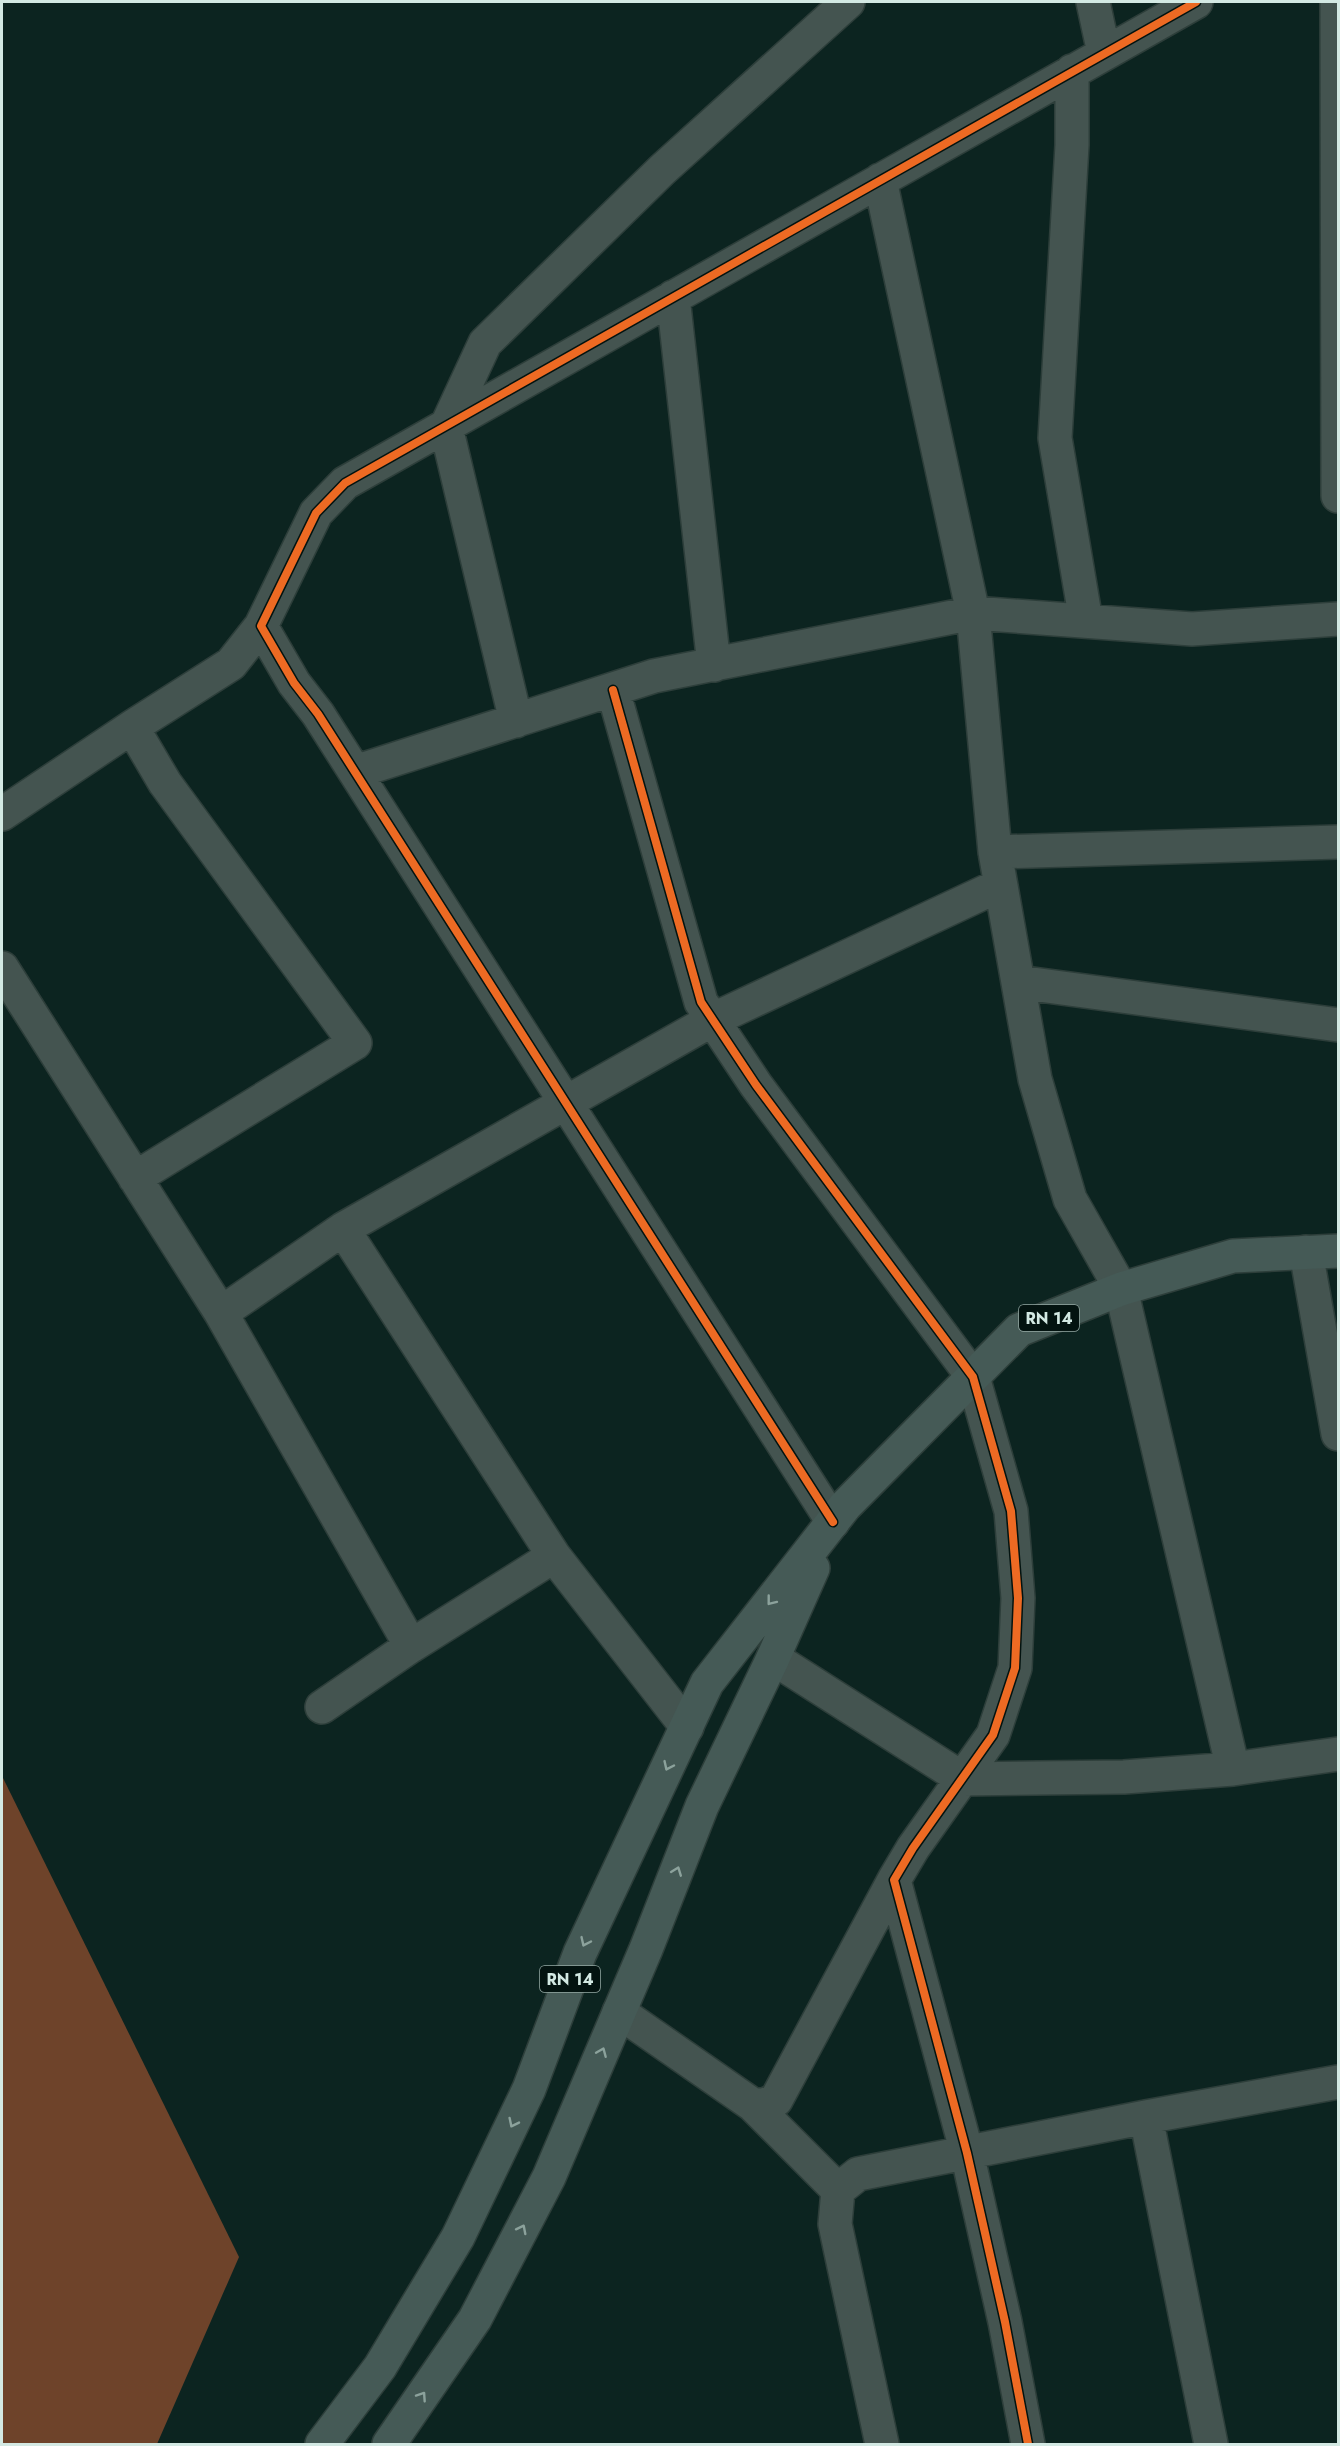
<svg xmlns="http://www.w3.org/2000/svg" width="1340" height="2446" font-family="Jost,sans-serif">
<rect width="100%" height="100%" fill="#0c2420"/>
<path fill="#6e432a" d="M2 1776 239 2257 157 2444H2Z"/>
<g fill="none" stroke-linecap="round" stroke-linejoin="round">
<defs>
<path id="minor" d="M1093 2 1104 53
M1337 2 1338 496
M1072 71V145L1055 438 1086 621
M880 180 973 613 995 852 1035 1079 1070 1199 1121 1289 1233 1769
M673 297 714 665
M613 690 701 1002 756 1085 973 1377 1011 1511 1018 1598 1015 1668 993 1735 913 1848 894 1880 967 2153 1005 2322 1028 2444
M516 721 446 427 485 343 662 170 848 2
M132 727 231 664 261 626
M355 772 654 676 973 613 1192 629 1338 619
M2 814 132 727 165 783 355 1043 135 1178
M995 852 1338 842
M2 968 221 1313 411 1646
M1018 982 1338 1025
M343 1229 554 1556 687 1727
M1306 1252 1338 1434
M221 1313 343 1229 712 1020 1000 885
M833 1522 318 714 294 683 261 626 316 513 345 483 1196 2
M773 1658 963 1779 1124 1777 1233 1769 1338 1754
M322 1707 411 1646 554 1556
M619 2012 753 2105H764L776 2100 894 1880
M753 2105 838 2190
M1146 2117 1211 2444
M882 2444 835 2224 838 2190 858 2174 1146 2117 1338 2082"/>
<path id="major" d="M322 2444 380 2367 458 2237 529 2089 580 1953 707 1683 845 1506 1019 1330 1121 1289 1233 1256 1338 1251
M389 2444 475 2319 549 2177 646 1949 702 1806 773 1658 813 1568"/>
</defs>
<use href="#minor" stroke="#2d3e3a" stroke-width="36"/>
<use href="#major" stroke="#2d3e3a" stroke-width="36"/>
<use href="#minor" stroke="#445450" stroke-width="33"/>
<use href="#major" stroke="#455a56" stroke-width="33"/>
<defs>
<path id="cycleway" d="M613 690 701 1002 756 1085 973 1377 1011 1511 1018 1598 1015 1668 993 1735 913 1848 894 1880 967 2153 1005 2322 1028 2444
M833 1522 318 714 294 683 261 626 316 513 345 483 1196 2"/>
</defs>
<use href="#cycleway" stroke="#031310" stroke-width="11"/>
<use href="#cycleway" stroke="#ed6a23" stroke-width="8"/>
</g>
<defs><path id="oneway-chevron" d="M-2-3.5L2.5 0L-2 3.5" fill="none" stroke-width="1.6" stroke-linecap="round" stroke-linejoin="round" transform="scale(1.5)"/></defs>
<g stroke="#8ca29c">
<use href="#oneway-chevron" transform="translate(771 1601) rotate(128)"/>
<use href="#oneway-chevron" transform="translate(668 1766) rotate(115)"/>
<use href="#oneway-chevron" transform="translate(677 1871) rotate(-69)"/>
<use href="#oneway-chevron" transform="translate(585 1942) rotate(115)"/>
<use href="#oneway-chevron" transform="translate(602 2052) rotate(-67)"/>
<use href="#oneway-chevron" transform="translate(513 2123) rotate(116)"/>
<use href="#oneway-chevron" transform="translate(522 2229) rotate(-63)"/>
<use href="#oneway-chevron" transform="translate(422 2396) rotate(-56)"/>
</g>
<g text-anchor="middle" stroke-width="6" stroke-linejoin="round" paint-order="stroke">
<g fill="#031310" stroke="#95a9a4" stroke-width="1.5">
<rect x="1019" y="1305" width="60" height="26" rx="4.5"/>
<rect x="540" y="1966" width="60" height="26" rx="4.5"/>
</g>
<g font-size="16" font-weight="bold" fill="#d3e9e3">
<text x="1049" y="1324">RN 14</text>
<text x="570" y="1985">RN 14</text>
</g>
</g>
<rect width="1340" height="2446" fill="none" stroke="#d3e9e3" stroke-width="6"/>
</svg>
